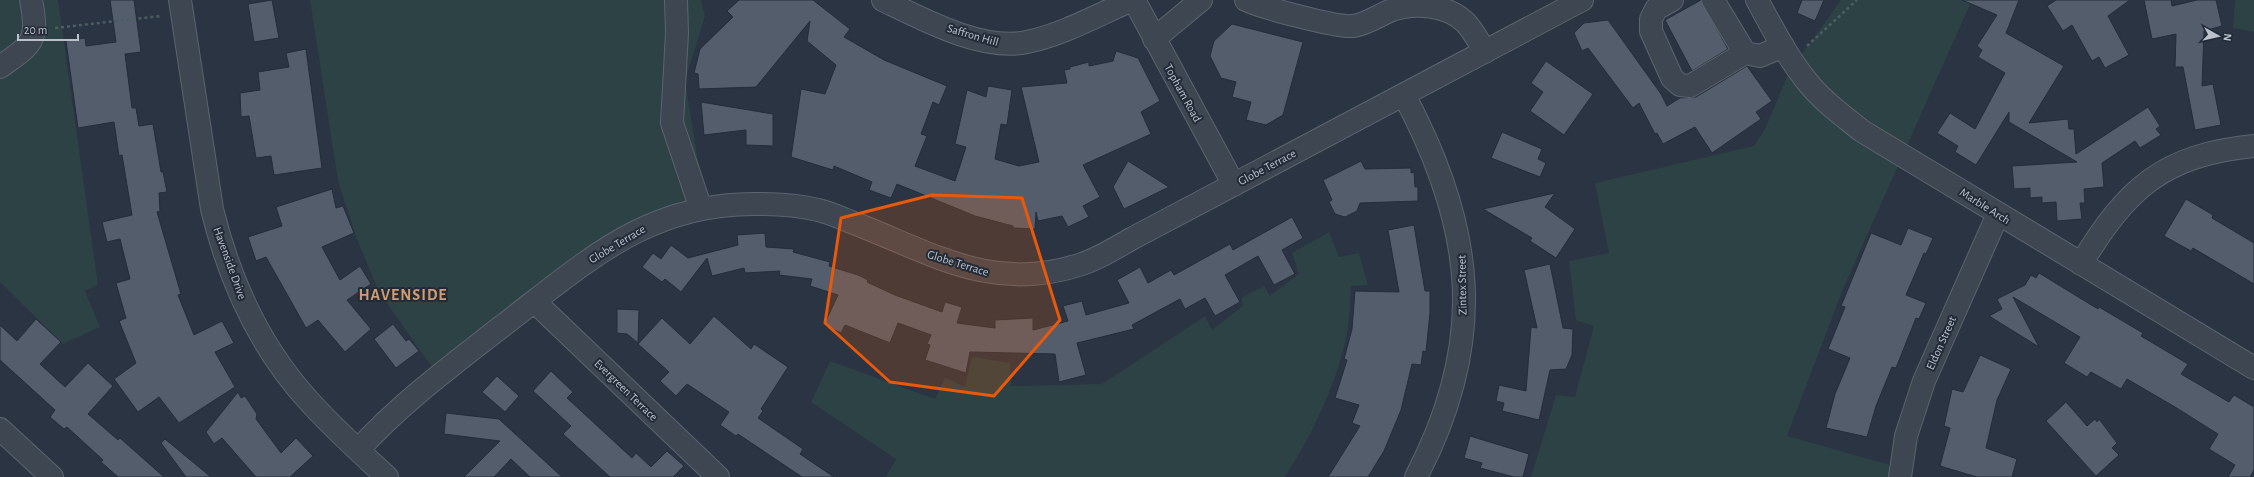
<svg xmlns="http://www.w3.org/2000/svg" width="2254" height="477" font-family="'Alegreya Sans',sans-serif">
<rect width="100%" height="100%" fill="#2a3442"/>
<path fill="#2d4244" d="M0 0H58L98 285 85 291 100 327 63 344 0 282Z
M310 0H701L705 16 685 81 698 161 710 207 670 217 440 375 426 359 379 292 356 237 338 181Z
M1841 0H1972L1843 289 1787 436 1901 468V477H1531L1556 395 1575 397 1594 326 1576 320 1569 261 1609 253 1595 183 1754 146 1765 129 1793 63 1805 50Z
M2235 0H2254V32L2233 28Z
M1329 232 1339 257 1359 253 1368 285 1351 286C1350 300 1350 314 1348 328 1338 382 1314 431 1285 477H886L896 459 811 402 830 361 935 399 945 378 965 387 972 357 1010 363 1011 386 1102 384 1205 316 1212 330 1243 306 1241 298 1264 286 1270 296 1299 274 1292 253Z"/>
<path fill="#535d6c" stroke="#242d39" d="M110 0H134L141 52 125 54 132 108H136L139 126 153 124 161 172H163L167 192 159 193 160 211 157 212 181 294 178 295 194 335 222 321 234 343 215 352 235 387 179 423 159 397 138 412 114 379 136 363 119 321 126 318 116 283 130 279 120 239 107 242 102 222 132 215 122 155 119 156 114 122 78 128 66 41 85 38 86 46 116 42Z
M272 0 279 38 254 42 248 4Z
M739 0H813L850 29 844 37 884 60 947 86 939 105 933 102 921 134 927 136 915 166 955 181 966 147 955 144 967 90 986 97 988 86 1012 90 1007 125 1001 124 995 159 1019 166 1039 162 1021 87 1067 83 1064 70 1070 69V67L1089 62V66L1113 61 1116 51 1138 58 1160 101 1141 112 1151 134 1083 165 1100 197 1083 206 1089 217 1068 227 1062 216 1038 221 1036 212 1035 229 1013 228V226L975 216 897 184 891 198 869 190 872 182 834 166 833 170 791 157 801 89 825 94 836 65 807 41 810 21 756 87 699 89 698 74 694 73 700 49 733 17 727 11Z
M1701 0 1728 49 1692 71 1665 20Z
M1802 0H1824L1815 21 1797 13Z
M1962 0H2019L2006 33 2064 66 2029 123 2068 119 2069 129H2074L2076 154 2148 107 2160 126 2156 129 2161 135 2140 148 2135 141 2102 163 2104 187 2084 189 2085 203H2080L2082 219 2057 221 2056 202 2042 203V197L2030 198V188L2014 189 2012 166 2077 162 2009 122V112L1976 165 1955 152 1958 146 1937 133 1950 113 1975 129 2005 73 1978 57 1982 50 1977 46 1997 15Z
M2056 0H2130L2108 16 2129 55 2105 68 2099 57 2092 61 2072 25 2063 31 2047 6Z
M2144 0H2171L2172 6 2197 0H2216L2222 26 2204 31 2202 86 2213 84 2221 125 2195 130 2183 67H2175L2176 34 2152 39Z
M1608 20 1661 94 1667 106 1680 98 1696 97 1747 66 1772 101 1756 112 1761 119 1712 153 1695 127 1663 144 1657 133 1655 134 1639 103 1633 108 1588 48 1582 51 1574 33 1584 23Z
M1232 24 1303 42 1283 115 1266 125 1246 120 1251 102 1232 97 1236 82 1221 78 1210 56 1214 41Z
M306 49 322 168 274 175 271 156 256 158 249 116 241 117 240 93 260 90 258 72 289 67 286 53Z
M1546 61 1593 94 1564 135 1530 111 1543 92 1531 83Z
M701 102 773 114V146L746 145V130L704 135Z
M1502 132 1542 149 1538 159 1546 163 1540 177 1491 158Z
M1128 161 1169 187 1124 209 1113 187Z
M1361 161 1365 169 1411 168V173L1414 172 1415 187H1418V201L1360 203 1357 211 1345 217 1335 214 1329 202 1332 200 1323 180Z
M332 189 336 208 343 206 354 233 322 247 340 280 360 266 371 284 347 300 371 329 345 352 318 320 306 328 266 257 256 261 248 237 282 226 276 207Z
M1555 193 1545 207 1575 229 1556 258 1530 241 1532 238 1483 209Z
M2186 199 2213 215 2212 218 2254 243V284L2193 248 2191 251 2164 236Z
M1292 217 1303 238 1282 250 1295 274 1274 285 1258 256 1225 275 1240 302 1215 316 1205 298 1185 309 1180 299 1132 325 1134 329 1077 343 1086 375 1059 382 1055 354 970 352 966 373 925 360 930 345 927 344 931 335 898 323 890 343 845 325 841 333 824 325 838 295 810 286 812 279 779 275 780 271 745 273 744 268 712 276 707 258 681 292 665 279 662 282 642 267 653 253 661 259 671 245 688 258 738 245 737 235 765 233 766 247 794 249 793 252 830 262 829 266 858 275 868 280 867 282 895 295 942 312 945 302 962 307 957 323 995 328V320L1033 318V330L1068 321 1063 306 1082 301 1086 315 1129 303 1117 280 1140 267 1148 283 1171 270 1174 275 1230 244 1233 250Z
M1414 225 1425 291H1430V313L1426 352 1423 351 1421 365 1412 364 1401 410 1384 451 1368 477H1328L1360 426 1352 423 1359 405 1335 398 1347 360 1344 359 1352 329 1355 291 1399 292 1388 230Z
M1908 228 1933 238 1926 254 1924 253 1906 295 1926 303 1919 319 1916 318 1896 368 1892 367 1876 406 1867 437 1826 428 1835 394 1850 358 1828 349 1845 307 1841 306 1871 233 1901 245Z
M1550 264 1563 328 1573 329 1572 355 1566 369 1550 370 1539 420 1502 411 1504 403 1496 401 1499 385 1526 391 1531 327 1537 328 1524 270Z
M2039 273 2098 309 2099 307 2143 333 2141 336 2188 364 2181 374 2229 402 2234 395 2254 407V470L2250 477H2228L2235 465 2209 449 2218 434 2175 407 2127 379 2121 389 2091 372 2087 377 2064 363 2080 337 2013 297 2039 347 1989 316 2002 309 1997 299 2025 285 2031 275 2036 278Z
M617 309 639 310 638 343 627 334 617 333Z
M714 316 751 349 754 344 788 367 761 409 763 411 758 418 803 449 800 454 834 477H802L738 434 736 436 720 425 729 412 687 384 676 396 660 381 669 372 638 344 662 318 690 344Z
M36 319 61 342 40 364 65 387 88 363 113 386 88 414 118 440 120 438 164 477H118L101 462 103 460 67 427 64 429 50 417 55 410 0 360V325L17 341Z
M393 324 406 341 409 339 419 351 396 368 374 339Z
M1980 355 2011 369 1997 400 1986 448 2017 459 2012 477H1977L1940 466 1950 428 1944 426 1952 389 1963 392Z
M551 371 573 392 567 398 632 458 636 453 651 467 667 451 684 466 673 477H610L563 434 571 426 533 391Z
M497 376 519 396 505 412 482 392Z
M238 392 241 398 245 396 257 414 256 419 281 453 296 438 313 456 290 477H256L222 438 214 444 206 432Z
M2066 402 2087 426 2095 419 2097 422 2099 419 2117 443 2112 448 2119 455 2096 476 2046 421Z
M446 413 499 419 562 477H530L511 459 494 477H464L500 441 444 434Z
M1470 436 1529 454 1523 477H1514L1480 468 1482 463 1464 458Z
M165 439 211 477H186L161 443Z"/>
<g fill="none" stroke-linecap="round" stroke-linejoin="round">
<defs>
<path id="minor" d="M180 0 212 209C229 279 260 347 308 400 333 428 360 452 387 477
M676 0 677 33 672 123 701 209
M883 0C922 19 983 52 1027 42 1064 34 1098 15 1132 0
M1134 0 1234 185
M1246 0C1260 7 1338 28 1353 26 1367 24 1379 15 1392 10 1415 2 1447 5 1465 22 1473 30 1479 42 1485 52
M1672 0 1656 9 1651 19V31L1672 78 1680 85 1690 86 1745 53
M1713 0 1745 53 1760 56 1783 46
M1757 0C1772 27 1786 55 1805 79 1821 100 1842 115 1862 131L2254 368
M1154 39 1201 0
M0 67C33 44 39 41 31 0
M1404 95C1475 228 1488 340 1416 477
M2081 264C2127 188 2163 155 2254 146
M535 302 718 477
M0 429 52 477
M358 450C401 403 451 366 501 327 585 263 648 201 761 204 780 204 799 205 818 210 832 213 845 220 859 225 937 256 996 293 1082 264 1100 258 1117 247 1133 238L1582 0
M1900 477 1906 436 1924 381 1998 214"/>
</defs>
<use href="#minor" stroke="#5c646f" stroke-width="24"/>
<path stroke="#4c5e61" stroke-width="2.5" stroke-dasharray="3 3" stroke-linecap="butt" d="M55 28 161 16
M1807 46 1857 0"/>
<use href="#minor" stroke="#3e4652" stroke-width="22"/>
</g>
<path fill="#e8590c" fill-opacity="0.2" stroke="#e8590c" stroke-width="3" stroke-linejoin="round" d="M932 195 1022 198 1060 320 994 396 890 382 825 323 841 218Z"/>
<g text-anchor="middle" stroke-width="4" stroke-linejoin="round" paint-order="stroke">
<g font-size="12" fill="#bbc1cb" stroke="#222b37">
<text transform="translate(973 35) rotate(16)" y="4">Saffron Hill</text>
<text transform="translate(1183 93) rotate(61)" y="4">Topham Road</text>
<text transform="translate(1267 167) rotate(-28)" y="4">Globe Terrace</text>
<text transform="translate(1985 206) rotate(32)" y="4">Marble Arch</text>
<text transform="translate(617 244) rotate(-31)" y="4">Globe Terrace</text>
<text transform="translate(230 263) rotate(70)" y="4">Havenside Drive</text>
<text transform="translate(958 263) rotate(17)" y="4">Globe Terrace</text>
<text transform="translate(1462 285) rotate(-91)" y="4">Zintex Street</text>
<text transform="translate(1941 343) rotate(-66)" y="4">Eldon Street</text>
<text transform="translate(626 390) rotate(44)" y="4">Evergreen Terrace</text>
</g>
<g font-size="16" font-weight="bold" letter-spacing="1" fill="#cf9c73" stroke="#222b37">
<text x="403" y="300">HAVENSIDE</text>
</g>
</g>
<g transform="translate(2218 36) rotate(98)" stroke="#222b37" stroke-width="3" paint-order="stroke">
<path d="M0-3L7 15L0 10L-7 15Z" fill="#bbc1cb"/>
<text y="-6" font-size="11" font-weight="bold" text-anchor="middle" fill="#bbc1cb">N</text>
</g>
<path d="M18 34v6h60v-6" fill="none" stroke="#bbc1cb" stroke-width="2"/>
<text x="24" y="34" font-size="12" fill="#bbc1cb" stroke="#222b37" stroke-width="3" paint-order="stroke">20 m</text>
</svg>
